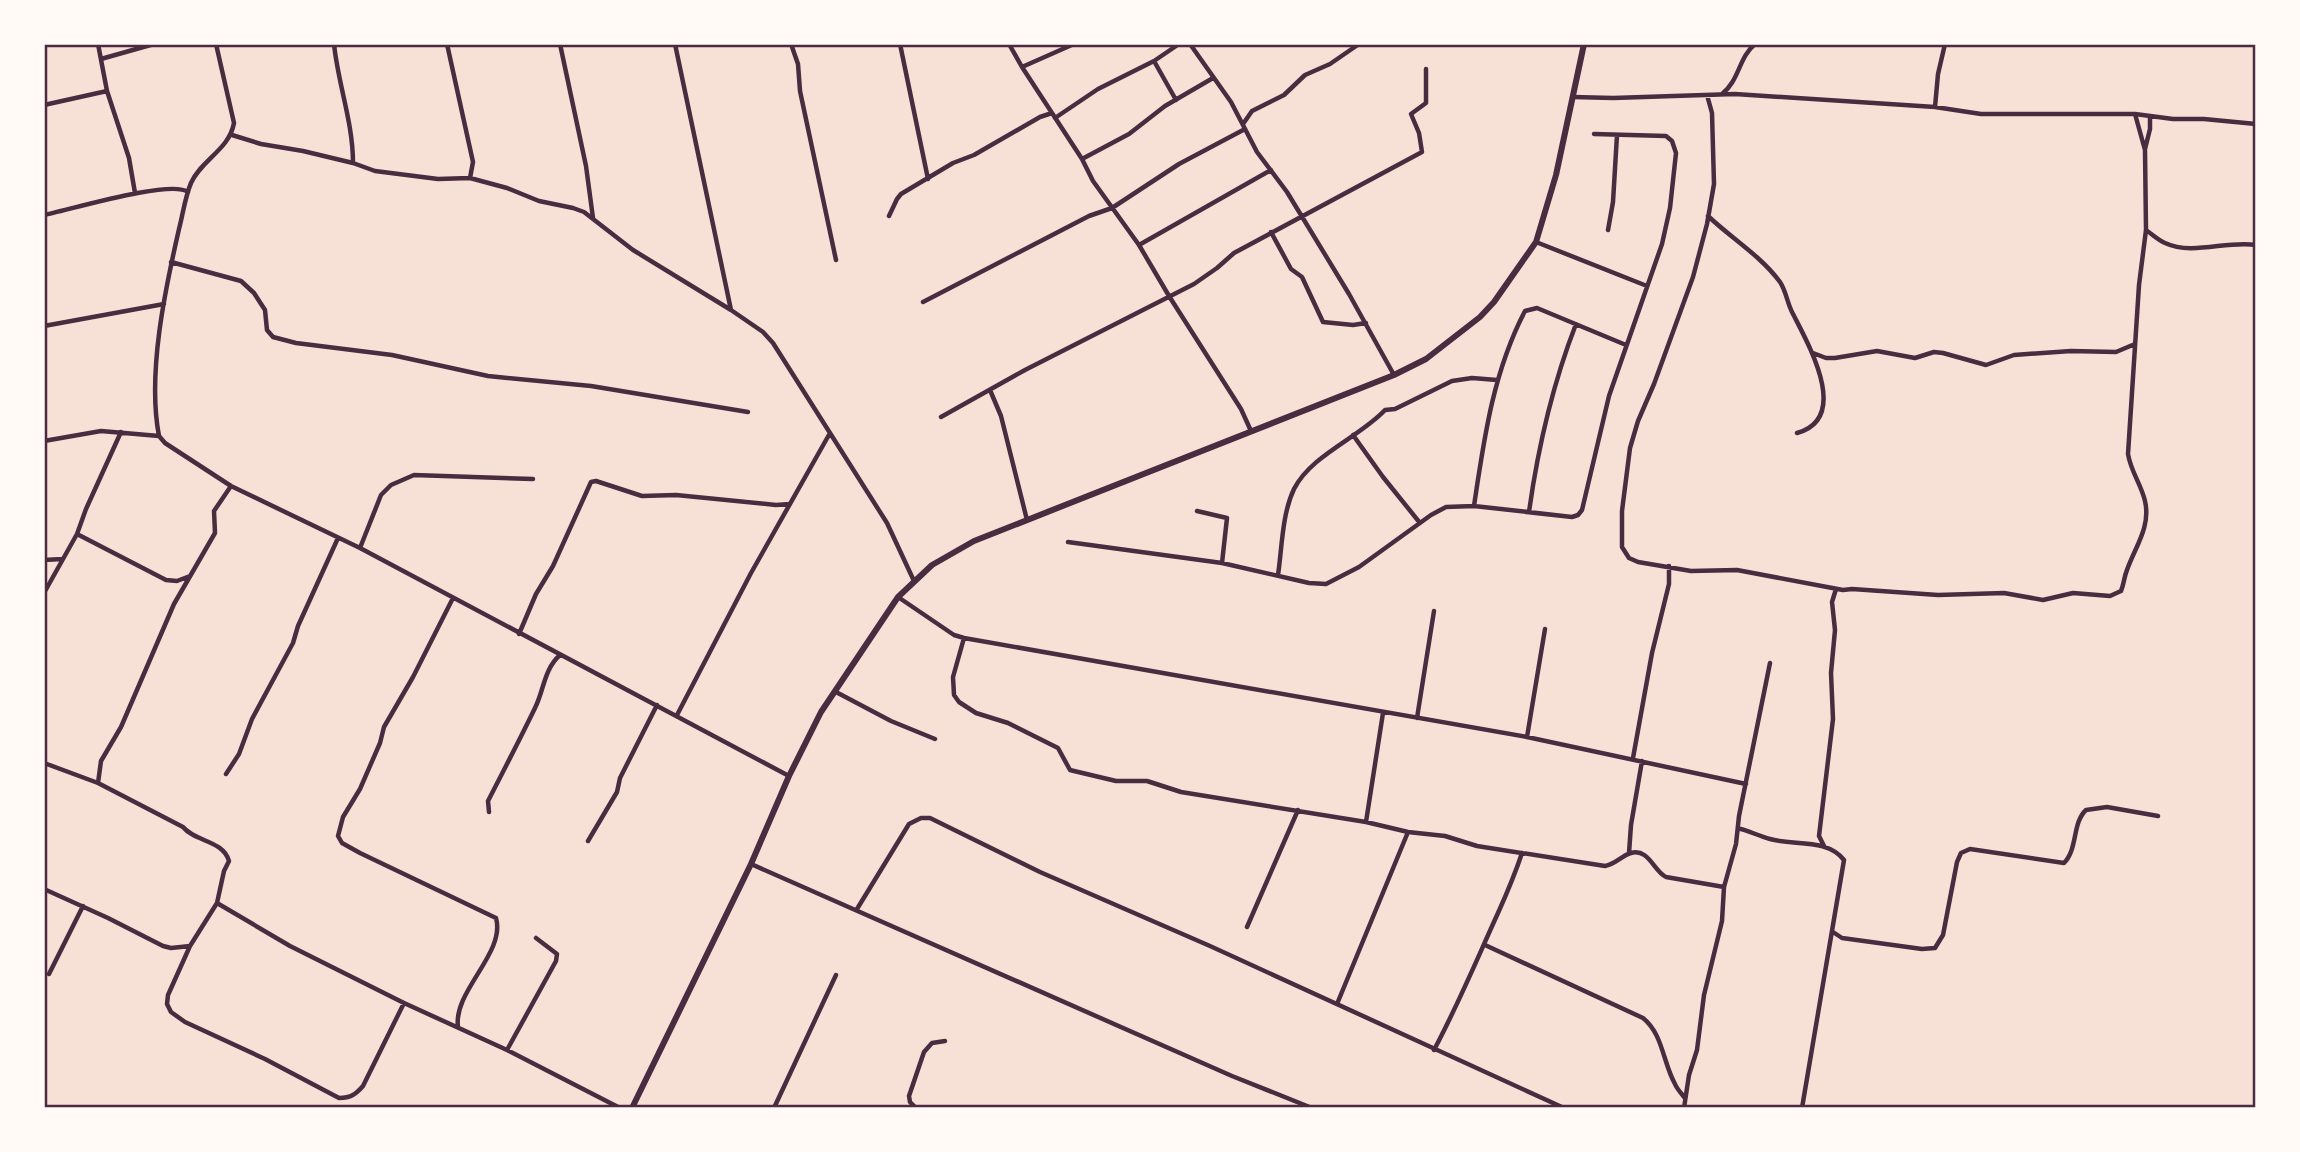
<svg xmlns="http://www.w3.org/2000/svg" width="2300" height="1152" font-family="'Archivo Narrow',sans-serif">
<rect width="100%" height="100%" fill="#f7e1d7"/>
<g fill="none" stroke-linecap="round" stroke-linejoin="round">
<path stroke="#4a2c40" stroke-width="4.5" d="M98 44 107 91 129 158 135 193
M216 44 234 123C229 150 202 159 191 183 185 197 183 214 179 229 165 290 147 374 159 436L165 443 231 486 360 548 789 776
M334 44C338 84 353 122 353 163
M447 44 473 162 470 178
M560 44 586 166 593 218
M675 44 731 310
M791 44 798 64 800 91 836 260
M900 44 928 179
M1009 44 1022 67 1082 159 1093 181 1139 245 1169 296 1241 409 1251 431
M1190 44 1231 102 1257 152 1287 192 1349 294 1394 375
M101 59 154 44
M1154 61 1176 100
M1022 67 1074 44
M1722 94C1739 81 1739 57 1755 44
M1707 95 1712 113 1714 184 1707 224 1693 277 1654 384 1638 421 1630 448 1622 511V547L1629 558 1638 562 1691 571 1737 570 1843 590 1852 589 1938 595 2004 593 2043 600 2073 593 2110 596 2121 591C2124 584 2124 577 2127 570 2135 547 2151 527 2145 501 2141 484 2131 472 2128 454L2139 285 2146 230 2145 150 2135 114
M1573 97 1613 98 1735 94 1935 107 1981 114H2135L2173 119H2204L2256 124
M44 105 107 91
M1935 107 1938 74 1945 44
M1055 118 1098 89 1154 61 1179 44
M1243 124 1252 111 1284 95 1305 75 1330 64 1359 44
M232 135 261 144 303 151 353 163 375 171 438 179 470 178 507 188 539 201 573 208 584 212 633 250 731 310 763 332 773 343 887 523 914 581
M2145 149 2150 129V116
M1082 159 1129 134 1165 106 1213 78
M44 215C69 210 171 179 188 192
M889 216 897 199 901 194 953 163 974 155 1040 117 1052 113
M1708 216C1731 238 1761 256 1780 282 1786 291 1787 302 1792 312 1807 342 1852 418 1797 433
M1608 230 1613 202 1617 135
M2146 230C2152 234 2158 240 2165 243 2193 256 2227 240 2256 245
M1271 232 1291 269 1302 277 1323 322 1353 325 1366 323
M1536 242 1647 286
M1139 245 1271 170
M171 262 241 281 254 293 265 310 267 330 273 337 296 343 392 355 488 376 591 386 748 412
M923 302 1089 216 1112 208 1179 164 1245 129
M44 326 164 304
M1813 353 1826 358H1835L1877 351 1915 358 1934 352 1943 353 1986 365 2014 355 2071 351 2116 352 2135 344
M990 390 1001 416 1027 520
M941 417 1025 370 1194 284 1217 268 1234 253 1422 152 1419 133 1411 114 1426 103V69
M1353 435 1383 477 1420 523
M44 441 101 431 159 436
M1474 506C1484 439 1493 372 1525 311L1537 308 1626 345
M1197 511 1227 518 1222 563
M1529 512C1538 447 1552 386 1576 324
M77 534 166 580 177 581 190 576
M1068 542 1222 563 1309 583 1326 584 1359 567 1431 515 1446 507 1474 506 1572 517 1578 515 1582 510 1609 396 1662 244 1670 208 1676 153 1672 141 1666 136 1594 134
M360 548 381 495 391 485 414 475 533 479
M44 560 62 559
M1278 575C1282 548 1282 514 1294 489 1311 455 1360 437 1385 410L1395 409 1452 381 1472 378 1497 380
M44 593 77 534 86 509 121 432
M898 597 954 635 964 638 1527 737 1746 784
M453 598 413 677 384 727 380 743 360 789 343 817 338 836 342 843 360 853 496 918C506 953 453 991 458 1027
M519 634 536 594 553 566 591 482 596 481 642 496 676 495 776 505 790 504
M964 638 953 677 954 695 959 702 976 713 1008 723 1058 748 1070 770 1074 771 1116 781H1147L1181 792 1366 822 1408 832 1445 836 1477 846 1605 866C1616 864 1621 856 1631 853 1649 848 1654 872 1666 877L1724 887
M836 692 891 721 935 739
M677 715 751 573 830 433
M1417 718 1434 611
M1527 737 1545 629
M1633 758 1652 653 1669 584V566
M44 763 98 783 183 827C195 842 223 840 229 861L224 871 217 903 190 946 168 995 167 1004 171 1012 185 1022 265 1059 339 1098C351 1098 356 1094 363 1086L404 1003
M226 774 239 754 252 719 293 643 298 626 338 538
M98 783 101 761 121 727 174 604 215 533 214 511 231 486
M489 812 488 801C504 770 520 739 535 708 544 690 544 669 560 655
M1366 822 1383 713
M1738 828C1749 831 1759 836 1770 839 1794 846 1827 838 1844 860L1802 1108
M588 841 617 792 620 778 657 705
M1824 846 1819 836 1833 719 1831 673 1835 630 1832 602 1836 589
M1629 853 1631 825 1642 761
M751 864 1232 1076 1312 1108
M44 889 108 918 163 946 171 948 190 946
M217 903 290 946 404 1003 507 1050 620 1108
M857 909 909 824 921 818H930L1040 872 1210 946 1564 1108
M1247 927 1298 810
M1833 932 1842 938 1922 949 1935 948 1943 935 1957 862 1961 853 1970 849 2064 863C2078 849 2072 823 2086 810L2107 807 2158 816
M1485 945 1643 1018C1663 1034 1663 1063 1675 1084 1677 1089 1681 1093 1685 1098
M49 974 83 906
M1337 1004 1408 832
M507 1050 556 961 557 954 536 938
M1434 1050C1458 1005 1477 959 1498 913 1507 893 1515 874 1522 853
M774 1108 836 975
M916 1108 910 1102 909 1096 924 1052 932 1043 945 1041
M1684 1108 1689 1075 1697 1050 1704 995 1722 921 1724 887 1736 844 1739 816 1770 663"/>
<path stroke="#4a2c40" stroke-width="6" d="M632 1108 751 864 789 776 821 712 898 597 932 565 974 541 1394 375 1426 359 1480 317 1494 302 1536 242 1556 175 1584 44"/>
</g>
<rect width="2300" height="1152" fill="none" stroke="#fffaf5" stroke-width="91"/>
<rect x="46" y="46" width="2208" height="1060" fill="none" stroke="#4a2c40" stroke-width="2.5"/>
</svg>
